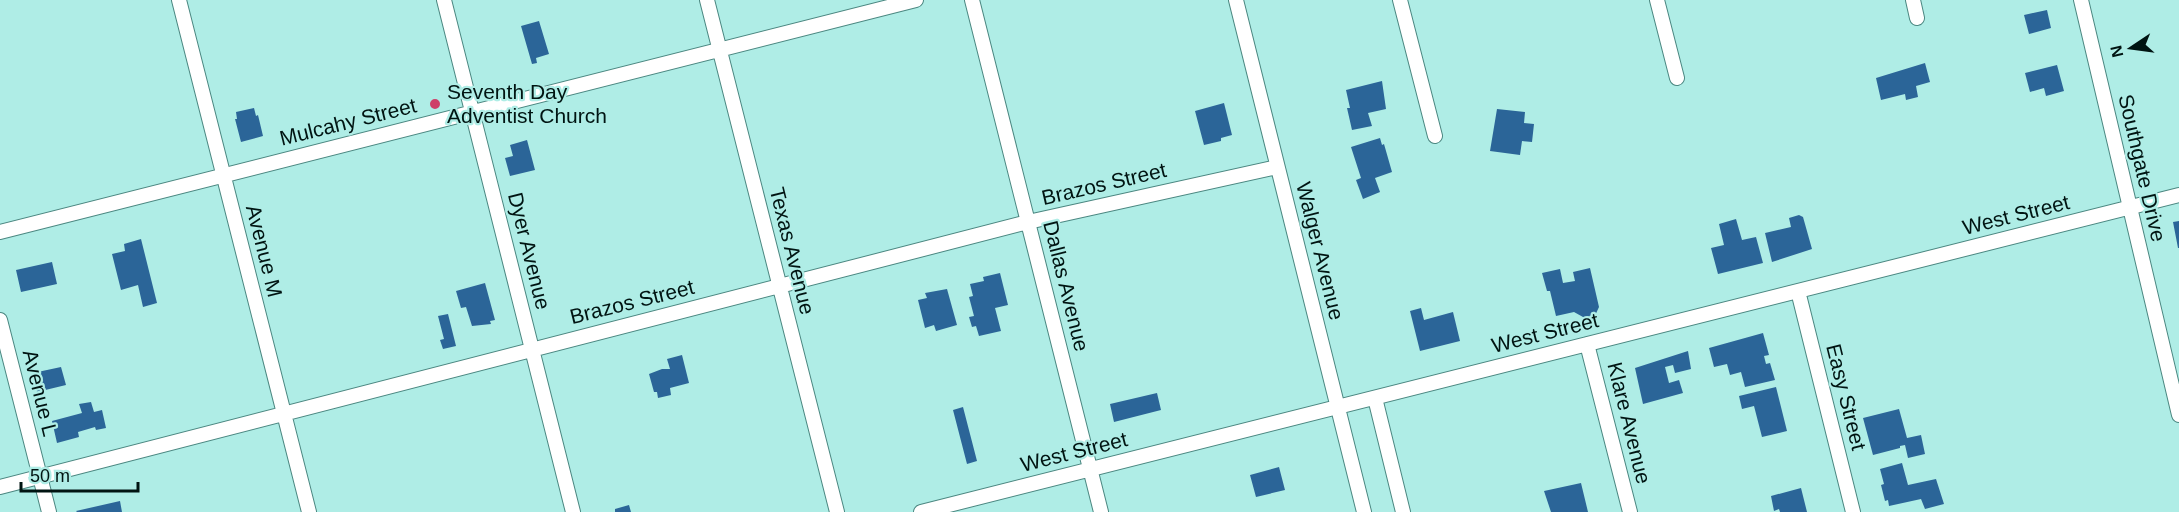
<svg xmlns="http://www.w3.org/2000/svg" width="2179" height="512" font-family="Arial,sans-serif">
<rect width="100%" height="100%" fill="#afede6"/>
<path fill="#2b6598" d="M2047 10 2051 28 2029 34 2024 15Z
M539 21 549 54 536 58 537 63 532 64 521 26Z
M1925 63 1930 82 1916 86 1918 97 1906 100 1905 94 1881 100 1876 78Z
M2057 65 2064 91 2046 96 2044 88 2030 92 2025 73Z
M1382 81 1386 109 1368 113 1372 126 1352 130 1347 108H1350L1346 90Z
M1224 103 1232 135 1221 138V141L1204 145 1195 111Z
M254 108 256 116 258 115 263 136 241 142 235 119H237L236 112Z
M1497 109 1525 112 1524 123 1534 124 1532 142 1522 141 1520 155 1490 151Z
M1380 138 1382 145 1384 144 1392 172 1375 178 1380 192 1363 199 1356 180 1361 178 1351 147Z
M527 140 535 170 510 176 505 158 513 156 510 145Z
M1799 215 1803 217 1812 249 1772 262 1765 233 1791 227 1789 218Z
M1736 219 1742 240 1756 237 1763 263 1718 274 1711 248 1724 245 1719 224Z
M2179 221V248H2178L2173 222Z
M141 239 157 303 143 307 138 285 121 290 112 254 125 251 124 244Z
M52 262 57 284 21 292 16 270Z
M1590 268 1599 307 1592 322 1574 312 1556 316 1550 291H1547L1542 273 1560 269 1563 283 1575 281 1573 272Z
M1000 273 1008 305 995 308 1001 331 979 336 976 326 972 327 969 317 974 316 969 297 973 296 970 284 984 281 983 277Z
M485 283 495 320 490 321 491 324 472 326 466 307 461 308 456 291Z
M947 289 957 325 936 331 934 325 925 328 918 300 927 298 925 293Z
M1421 308 1424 320 1453 312 1460 341 1420 351 1410 311Z
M448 314 456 346 443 349 440 340 444 339 438 316Z
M1763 333 1769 355 1764 356 1766 364 1770 363 1775 380 1745 387 1741 372 1730 375 1727 364 1714 367 1709 348Z
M1688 351 1691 369 1675 373 1673 365 1665 367 1669 383 1679 380 1683 393 1643 404 1635 368Z
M682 355 689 383 670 388 671 395 658 398 657 392H654L649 374 662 369H670L667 359Z
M61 367 66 385 37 392 33 373Z
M1776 387 1787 431 1762 437 1754 406 1742 409 1739 396Z
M1157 393 1161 410 1114 422 1110 404Z
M91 402 94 412 102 410 106 428 96 430 95 427 78 432 79 437 57 443 52 421 82 413 79 404Z
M963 407 977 461 967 464 953 410Z
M1899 409 1907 438 1921 435 1925 454 1908 458 1905 445 1900 446V448L1873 455 1863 418Z
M1902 463 1908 485 1936 479 1944 504 1925 509 1921 499 1889 506 1888 500 1885 501 1881 485 1884 484 1880 469Z
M1279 467 1285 490 1256 497 1250 475Z
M1581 483 1588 512H1551L1544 491Z
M1801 488 1807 512H1780L1779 509 1774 511 1771 496Z
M120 501 122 512H77L76 511Z
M629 505 631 512H615V509Z"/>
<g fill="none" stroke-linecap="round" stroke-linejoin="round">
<defs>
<path id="minor" d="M179 0 309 512
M444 0 573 512
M707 0 837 512
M972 0 1101 512
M1236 0 1364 512
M1400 0 1435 136
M1657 0 1677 78
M1913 0 1917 18
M2081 0 2179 415
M0 232 916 0
M1798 291 1853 512
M0 320 49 512
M1587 344 1630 512
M1375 398 1403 512
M0 487 1028 222 1277 167
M921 512 2179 195"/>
</defs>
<use href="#minor" stroke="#4b8781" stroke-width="16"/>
<use href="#minor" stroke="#fff" stroke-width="14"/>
</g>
<circle fill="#ce4069" stroke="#afede6" stroke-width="2" cx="435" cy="104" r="6"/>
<g text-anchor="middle" stroke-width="4.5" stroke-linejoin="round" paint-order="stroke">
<g font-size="21" fill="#001412" stroke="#afede6" text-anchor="start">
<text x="447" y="99">Seventh Day<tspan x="447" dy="24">Adventist Church</tspan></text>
</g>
<g font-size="21" fill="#001412" stroke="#afede6">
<text transform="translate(348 122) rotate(-14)" y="7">Mulcahy Street</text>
<text transform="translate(2142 168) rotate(77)" y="7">Southgate Drive</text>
<text transform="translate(1104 184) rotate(-13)" y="7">Brazos Street</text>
<text transform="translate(2016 215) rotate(-14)" y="7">West Street</text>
<text transform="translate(264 251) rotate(76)" y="7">Avenue M</text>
<text transform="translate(529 251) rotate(76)" y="7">Dyer Avenue</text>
<text transform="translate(792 251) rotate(76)" y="7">Texas Avenue</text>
<text transform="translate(1320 251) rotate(76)" y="7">Walger Avenue</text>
<text transform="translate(1066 286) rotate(76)" y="7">Dallas Avenue</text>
<text transform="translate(632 302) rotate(-14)" y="7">Brazos Street</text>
<text transform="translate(1545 333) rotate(-14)" y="7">West Street</text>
<text transform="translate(40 393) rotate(76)" y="7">Avenue L</text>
<text transform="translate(1846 397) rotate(76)" y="7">Easy Street</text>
<text transform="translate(1629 423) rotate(76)" y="7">Klare Avenue</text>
<text transform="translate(1074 452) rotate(-14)" y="7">West Street</text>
</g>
</g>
<g transform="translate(2131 48) rotate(257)" stroke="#afede6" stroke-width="4.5" paint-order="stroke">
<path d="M0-4.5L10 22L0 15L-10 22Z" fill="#001412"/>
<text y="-9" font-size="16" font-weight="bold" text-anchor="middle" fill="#001412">N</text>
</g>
<path d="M21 482v9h117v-9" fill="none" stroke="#001412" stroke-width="3"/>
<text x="30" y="482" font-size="18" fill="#001412" stroke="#afede6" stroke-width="4.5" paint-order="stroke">50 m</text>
</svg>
